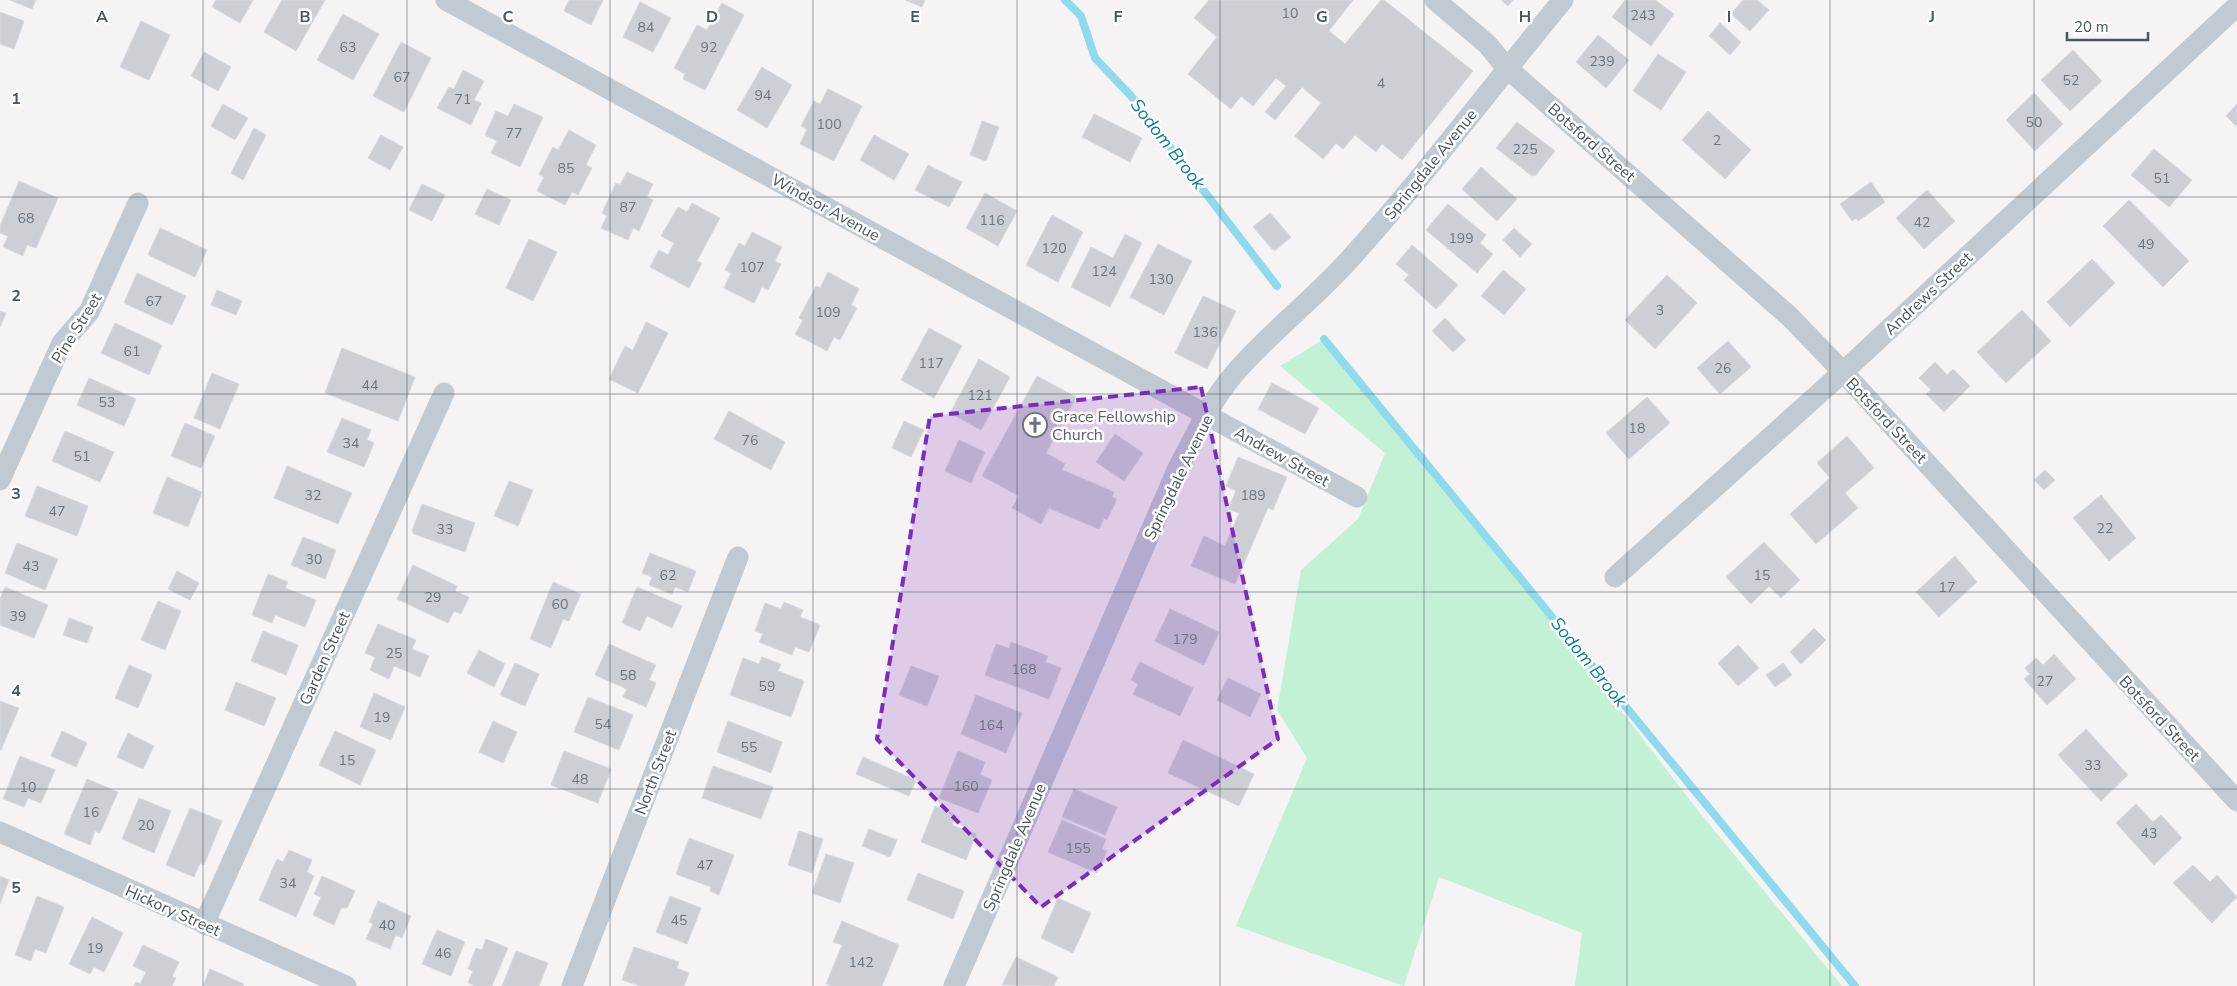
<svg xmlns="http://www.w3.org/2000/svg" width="2237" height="986" font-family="'Nunito Sans',sans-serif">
<rect width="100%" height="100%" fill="#f5f3f3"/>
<path fill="#c3f1d5" d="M1324 339 1499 552 1696 808 1842 986H1575L1582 933 1439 877 1404 986 1236 926 1307 758 1277 710 1301 570 1358 519 1385 453 1280 366Z"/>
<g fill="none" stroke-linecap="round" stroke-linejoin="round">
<path stroke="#90daee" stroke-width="8" d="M1065 0 1081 16 1095 58 1131 96 1277 286
M1324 339 1855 986"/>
</g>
<path fill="#cdcfd5" stroke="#d7d9de" d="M10 0H36L32 9Z
M216 0H253L240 23 212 7Z
M282 0H325L296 51 264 32Z
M569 0H603L591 25 564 11Z
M905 0H925L922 7Z
M1209 0H1353L1329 31 1345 44 1381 0H1384L1473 71 1402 160 1382 144 1376 152 1355 135 1343 149 1336 143 1323 159 1295 136 1321 103 1302 87 1275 120 1265 112 1286 86 1276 78 1253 106 1241 96 1231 109 1188 74 1217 37 1194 18Z
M1501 0H1513L1508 6Z
M1625 0H1655L1674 14 1651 46 1612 17Z
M1743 0H1757L1769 10 1750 31 1731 14Z
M640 2 671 18 653 52 623 37Z
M722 3 744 15 705 90 683 79 685 74 674 68 697 25 707 30Z
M0 12 24 21 14 49 0 44Z
M343 14 379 34 353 80 317 60Z
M141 21 170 35 149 80 120 67Z
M1720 23 1741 42 1730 55 1709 36Z
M1598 35 1629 60 1606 88 1576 62Z
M401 42 431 58 404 112 373 96Z
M2073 50 2102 81 2070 111 2041 80Z
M204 52 231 67 218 91 191 76Z
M1658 54 1686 72 1661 110 1633 91Z
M762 67 792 85 767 128 737 110Z
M463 70 484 81 474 100 481 103 471 125 437 108 449 87 454 89Z
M828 89 862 106 834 161 800 144 807 129 801 126 814 101 820 104Z
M2034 93 2063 124 2035 151 2006 120Z
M223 104 248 118 235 140 211 126Z
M514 104 543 117 520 167 491 153 497 141 485 135 496 111 508 116Z
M2237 104V127L2226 116Z
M1708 111 1751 150 1725 179 1682 140Z
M1094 114 1142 138 1130 162 1082 137Z
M982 121 999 127 986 161 970 155Z
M1517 122 1555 151 1536 175 1532 176 1496 148Z
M254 128 266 135 243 180 231 173Z
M569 130 596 145 586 165 592 168 578 195 572 192 565 205 537 191 544 177 539 174 553 147 558 150Z
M381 135 403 147 390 170 368 158Z
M874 135 909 154 894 180 860 160Z
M2154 149 2192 180 2169 207 2131 175Z
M928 165 962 182 949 207 915 190Z
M1481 167 1517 199 1497 221 1462 189Z
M627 172 653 184 647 197 653 200 639 231 633 228 628 240 601 228 607 216 602 213 616 183 620 185Z
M19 181 58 198 36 248 27 245 23 256 3 247 8 236 0 233V226Z
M1871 182 1885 202 1858 221 1856 218 1852 221 1840 204Z
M422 184 445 195 432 221 409 210Z
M487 189 511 200 499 225 475 214Z
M1927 190 1955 221 1924 249 1896 218Z
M985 193 1017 211 998 246 966 228Z
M2129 200 2189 261 2163 287 2103 226Z
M692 203 720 218 697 261 702 263 689 288 650 267 659 250 668 255 674 243 661 236 678 207 687 212Z
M1448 204 1486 235 1480 243 1493 254 1477 273 1426 230Z
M1270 213 1291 237 1276 250H1273L1253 227Z
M1052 215 1083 232 1058 282 1026 265Z
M160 228 207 250 195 277 148 255Z
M1514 228 1532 244 1520 257 1503 240Z
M752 232 782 247 775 261 781 264 768 290 762 287 754 303 724 288 731 273 725 270 739 243 745 246Z
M1125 234 1142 243 1110 307 1071 287 1091 247 1113 258Z
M529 239 557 252 533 301 506 288Z
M1158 244 1192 261 1164 315 1130 297Z
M1412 245 1458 285 1436 309 1404 280 1409 275 1396 264Z
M2092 259 2115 283 2070 327 2047 302Z
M1503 270 1526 289 1504 315 1481 296Z
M828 272 859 289 851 305 857 308 840 340 834 337 827 351 795 334 803 320 799 318 816 286 820 288Z
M137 273 186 296 172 325 124 303Z
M1667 275 1697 303 1655 349 1625 320Z
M217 290 242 301 236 315 211 305Z
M1203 296 1236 311 1207 369 1175 353Z
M2022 310 2051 341 2006 383 1977 352Z
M0 311 6 313 0 327Z
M1445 318 1466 340 1453 352 1432 331Z
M646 322 668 333 638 393 609 379 625 346 633 350Z
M115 323 162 345 149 375 101 353Z
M929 328 962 346 934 398 901 380Z
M1728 341 1751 367 1720 394 1697 368Z
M342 348 415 377 398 421 325 393Z
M979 359 1010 377 981 430 950 413Z
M1935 362 1947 375 1953 369 1970 386 1944 412 1926 394 1931 390 1919 378Z
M212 373 239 384 220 429 194 418Z
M1037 376 1076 397 1046 453 1065 464 1062 470 1114 492 1112 497 1117 499 1107 520 1104 518 1099 529 1049 508 1041 524 1012 508 1019 496 982 476Z
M89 378 136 399 124 426 77 405Z
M1272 383 1319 408 1305 434 1258 409Z
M1647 397 1670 423 1629 459 1606 433Z
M729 411 785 442 771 470 714 439Z
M342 418 371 430 367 440 374 443 364 467 327 452Z
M904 421 924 430 911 457 892 448Z
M185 423 215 436 201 468 171 456Z
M65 431 114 452 100 482 52 461Z
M1115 434 1143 453 1124 481 1096 462Z
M1847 436 1874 468 1845 493 1858 508 1816 544 1790 514 1830 478 1817 463Z
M959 440 985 452 971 483 945 471Z
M1238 457 1287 477 1273 510 1268 508 1235 584 1191 566 1204 536 1225 546 1239 513 1228 509 1236 491 1226 486Z
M287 466 352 493 338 524 274 498Z
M2045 470 2055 480 2044 490 2034 480Z
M167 477 202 492 188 527 153 513Z
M509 481 533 490 518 526 494 516Z
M37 486 88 506 77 536 25 516Z
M2101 495 2136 538 2109 561 2073 518Z
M422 504 475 523 465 552 414 534 412 531Z
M303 537 336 550 325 579 291 565Z
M1764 542 1800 580 1781 598 1769 586 1751 604 1726 577Z
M17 543 58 559 45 590 5 573Z
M650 553 696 571 688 592 675 587 672 594 649 585 652 577 642 573Z
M1955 556 1977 582 1939 617 1916 592Z
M413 565 457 586 455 591 469 597 461 614 454 611 448 623 397 599Z
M177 571 199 583 190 600 168 589Z
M268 574 288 582 285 588 316 600 305 627 275 615 272 623 252 615Z
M553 582 581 594 569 621 563 619 551 648 530 639Z
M5 587 48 605 34 638 0 625V599Z
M637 587 682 606 672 628 647 616 640 631 622 623Z
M158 601 181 611 165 650 141 640Z
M784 602 803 610 800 617 820 625 809 652 795 647 792 655 759 642 763 634 755 631 765 603 781 609Z
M1170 609 1219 632 1204 665 1155 641Z
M69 618 93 627 87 643 63 635Z
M378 624 416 640 412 649 429 656 420 677 394 666 389 679 370 670 375 657 365 653Z
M1814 628 1826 640 1801 664 1790 652Z
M263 631 298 645 286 675 251 661Z
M1011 642 1048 656 1045 662 1061 668 1049 699 985 675 996 644 1009 648Z
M609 644 656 665 649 680 656 683 646 707 623 697 627 689 595 675Z
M1738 645 1759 668 1738 686 1718 663Z
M479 650 505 664 494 687 467 673Z
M2054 654 2076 679 2047 705 2024 679 2030 674 2025 668 2036 658 2043 665Z
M762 657 781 664 778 671 804 681 791 717 730 695 743 658 759 664Z
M1140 662 1193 688 1180 716 1133 694 1138 684 1131 680Z
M515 663 539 674 525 706 500 695Z
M1783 663 1792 675 1775 687 1766 675Z
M129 665 152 675 138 708 115 698Z
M911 666 939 676 927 706 899 695Z
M1228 678 1261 694 1250 717 1217 700Z
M236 682 276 698 264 726 225 710Z
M374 693 405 707 391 740 360 727Z
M976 695 1022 713 1006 753 961 734Z
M588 697 633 715 619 750 574 732Z
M0 701 19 708 1 750 0 749Z
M493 721 517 732 503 763 479 752Z
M728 721 782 742 771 773 717 752Z
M2086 729 2128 775 2101 801 2058 755Z
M62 731 87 743 76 767 51 756Z
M335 731 376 750 360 785 319 765Z
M128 733 154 746 143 769 117 757Z
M1183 740 1254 774 1239 806 1168 773Z
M564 751 611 769 598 803 551 785Z
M958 751 985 762 980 775 992 780 978 813 939 798Z
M20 756 55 770 41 803 28 798 24 807 3 799Z
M863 757 916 780 909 796 856 774Z
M713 766 773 787 761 819 702 798Z
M87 779 118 792 100 833 95 831 90 845 64 834Z
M1074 789 1117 807 1105 835 1062 817Z
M139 798 171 811 154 853 122 839Z
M2136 804 2153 822 2161 815 2182 838 2154 865 2116 823Z
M935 806 956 815 952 825 976 834 966 860 921 842Z
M190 808 222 821 204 865 200 863 194 877 166 865Z
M1062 820 1106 839 1102 849 1107 851 1097 873 1048 852Z
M869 829 897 840 890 857 862 846Z
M799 831 823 839 812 873 788 865Z
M689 838 734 855 719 895 710 891 711 887 676 874Z
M289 850 312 860 307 872 314 876 296 917 259 900 277 859 283 862Z
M826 854 854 863 840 903 812 893Z
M2193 865 2210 882 2217 875 2237 897 2212 923 2173 883Z
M918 873 964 891 953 919 907 900Z
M0 876 9 880 0 904Z
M322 876 355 891 347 908H341L334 925 313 915 321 897 314 894Z
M37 896 64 907 46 953 35 949 31 961 15 955Z
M670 896 701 908 687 944 656 932Z
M1058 898 1091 913 1073 953 1041 938Z
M378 901 411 916 402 938 396 935 390 949 366 939 373 924 369 922Z
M92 917 123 933 104 972 94 967 90 974 69 964Z
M842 921 899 945 882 986H831L826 984 842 945 833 942Z
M437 930 465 942 451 976 422 964Z
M486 939 508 948 492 986H475L468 983 473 971 468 969 476 948 482 950Z
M143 945 179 962 172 977 176 978 172 986H134L136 982 140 984 146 972 133 966Z
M634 947 679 962 677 968 689 973 684 986H640L622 980Z
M516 951 548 963 539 986H502Z
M1016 957 1058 977 1054 986 1002 985Z
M210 969 244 984 243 986H203Z"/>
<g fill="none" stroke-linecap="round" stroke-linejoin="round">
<path stroke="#c1cad2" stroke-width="21" d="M446 0 1357 497
M1435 0 1487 44 1507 68 1790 317 1843 372 2237 801
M0 480 62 343 89 312 138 203
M1615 577 1843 372 2237 6
M0 832 346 986
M204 924 444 393
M572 986 738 557
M954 986 1178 468C1195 437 1210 402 1234 374 1269 333 1313 300 1349 260 1424 177 1492 86 1563 0"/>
</g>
<path fill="#7b2cbf" fill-opacity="0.2" stroke="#7b2cbf" stroke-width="4" stroke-dasharray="10 6" stroke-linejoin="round" d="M1201 387 1278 739 1041 907 877 739 930 416Z"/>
<path fill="none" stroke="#4a5661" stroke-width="1" stroke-opacity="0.55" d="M203 0V986M407 0V986M610 0V986M813 0V986M1017 0V986M1220 0V986M1424 0V986M1627 0V986M1830 0V986M2034 0V986M0 197H2237M0 394H2237M0 592H2237M0 789H2237"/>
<defs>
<symbol id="church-ring" viewBox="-11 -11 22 22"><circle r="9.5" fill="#fff" stroke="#6b7280" stroke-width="1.5"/><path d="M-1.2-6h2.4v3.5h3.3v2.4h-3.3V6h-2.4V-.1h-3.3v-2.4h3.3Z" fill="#6b7280"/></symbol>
</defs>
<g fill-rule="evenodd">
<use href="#church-ring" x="1021" y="411" width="28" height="28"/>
</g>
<g text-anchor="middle" stroke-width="5" stroke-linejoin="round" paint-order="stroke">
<g font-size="14" fill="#6b747e">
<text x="1290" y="18">10</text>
<text x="1643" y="20">243</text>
<text x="646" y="32">84</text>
<text x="348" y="52">63</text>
<text x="709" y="52">92</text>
<text x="1602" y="66">239</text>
<text x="402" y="82">67</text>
<text x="2071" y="85">52</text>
<text x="1381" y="88">4</text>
<text x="763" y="100">94</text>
<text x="463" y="104">71</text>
<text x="2034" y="127">50</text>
<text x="829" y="129">100</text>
<text x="514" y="138">77</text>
<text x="1717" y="145">2</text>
<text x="1525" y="154">225</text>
<text x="566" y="173">85</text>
<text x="2162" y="183">51</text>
<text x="628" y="212">87</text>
<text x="26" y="223">68</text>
<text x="992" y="225">116</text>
<text x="1922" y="227">42</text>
<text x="1461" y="243">199</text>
<text x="2146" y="249">49</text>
<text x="1054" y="253">120</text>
<text x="752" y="272">107</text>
<text x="1104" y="276">124</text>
<text x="1161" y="284">130</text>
<text x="154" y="306">67</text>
<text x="1660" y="315">3</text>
<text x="828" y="317">109</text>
<text x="1205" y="337">136</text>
<text x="132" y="356">61</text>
<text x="931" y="368">117</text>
<text x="1723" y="373">26</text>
<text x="370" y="390">44</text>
<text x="980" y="400">121</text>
<text x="107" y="407">53</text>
<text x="1637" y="433">18</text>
<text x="750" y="445">76</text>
<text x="351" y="448">34</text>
<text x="82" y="461">51</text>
<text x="313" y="500">32</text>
<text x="1253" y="500">189</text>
<text x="57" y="516">47</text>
<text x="2105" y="533">22</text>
<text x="445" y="534">33</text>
<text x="314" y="564">30</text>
<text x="31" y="571">43</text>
<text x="668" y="580">62</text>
<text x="1762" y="580">15</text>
<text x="1947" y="592">17</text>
<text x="433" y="602">29</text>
<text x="560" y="609">60</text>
<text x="18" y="621">39</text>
<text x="1185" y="644">179</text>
<text x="394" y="658">25</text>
<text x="1024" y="674">168</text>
<text x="628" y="680">58</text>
<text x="2045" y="686">27</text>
<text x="767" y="691">59</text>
<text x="382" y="722">19</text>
<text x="603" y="729">54</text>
<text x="991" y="730">164</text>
<text x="749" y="752">55</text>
<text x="347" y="765">15</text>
<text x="2093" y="770">33</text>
<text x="580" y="784">48</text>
<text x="966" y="791">160</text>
<text x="28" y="792">10</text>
<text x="91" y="817">16</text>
<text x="146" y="830">20</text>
<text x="2149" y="838">43</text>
<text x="1078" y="853">155</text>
<text x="705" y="870">47</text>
<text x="288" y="888">34</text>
<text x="679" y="925">45</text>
<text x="387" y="930">40</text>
<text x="95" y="953">19</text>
<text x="443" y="958">46</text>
<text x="861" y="967">142</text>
</g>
<g font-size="16" fill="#4a5661" stroke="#fff">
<text transform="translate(1592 142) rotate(41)" y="6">Botsford Street</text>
<text transform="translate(1430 164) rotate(-51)" y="6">Springdale Avenue</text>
<text transform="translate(826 207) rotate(29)" y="6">Windsor Avenue</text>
<text transform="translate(1928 293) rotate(-43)" y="6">Andrews Street</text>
<text transform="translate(76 328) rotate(-58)" y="6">Pine Street</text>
<text transform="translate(1887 420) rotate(47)" y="6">Botsford Street</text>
<text transform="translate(1282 456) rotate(29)" y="6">Andrew Street</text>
<text transform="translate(1178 477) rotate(-64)" y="6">Springdale Avenue</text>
<text transform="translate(324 658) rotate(-66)" y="6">Garden Street</text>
<text transform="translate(2160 718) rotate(47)" y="6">Botsford Street</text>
<text transform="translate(655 772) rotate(-69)" y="6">North Street</text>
<text transform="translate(1014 847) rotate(-67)" y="6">Springdale Avenue</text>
<text transform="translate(173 910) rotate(24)" y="6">Hickory Street</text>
</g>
<g font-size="16" fill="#5b616d" stroke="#fff" text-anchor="start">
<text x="1052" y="422">Grace Fellowship<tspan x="1052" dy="18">Church</tspan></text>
</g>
<g font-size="18" font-style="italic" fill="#0c7c9b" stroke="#fff">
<text transform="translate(1168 144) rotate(52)" y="6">Sodom Brook</text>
<text transform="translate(1589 662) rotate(51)" y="6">Sodom Brook</text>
</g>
</g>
<g font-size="16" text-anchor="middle" font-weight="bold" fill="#4a5661" stroke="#fff" stroke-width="5" stroke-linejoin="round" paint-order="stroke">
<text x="102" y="22">A</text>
<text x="305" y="22">B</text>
<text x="508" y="22">C</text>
<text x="712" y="22">D</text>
<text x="915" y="22">E</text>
<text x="1118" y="22">F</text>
<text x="1322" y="22">G</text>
<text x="1525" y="22">H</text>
<text x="1729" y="22">I</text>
<text x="1932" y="22">J</text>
<text x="16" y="104">1</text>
<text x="16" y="301">2</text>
<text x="16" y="499">3</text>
<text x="16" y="696">4</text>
<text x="16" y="893">5</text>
</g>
<path d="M2067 32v8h81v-8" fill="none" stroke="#4a5661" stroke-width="2.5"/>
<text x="2074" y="32" font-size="15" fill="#4a5661" stroke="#ffffff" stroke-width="4" paint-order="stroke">20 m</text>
</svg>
